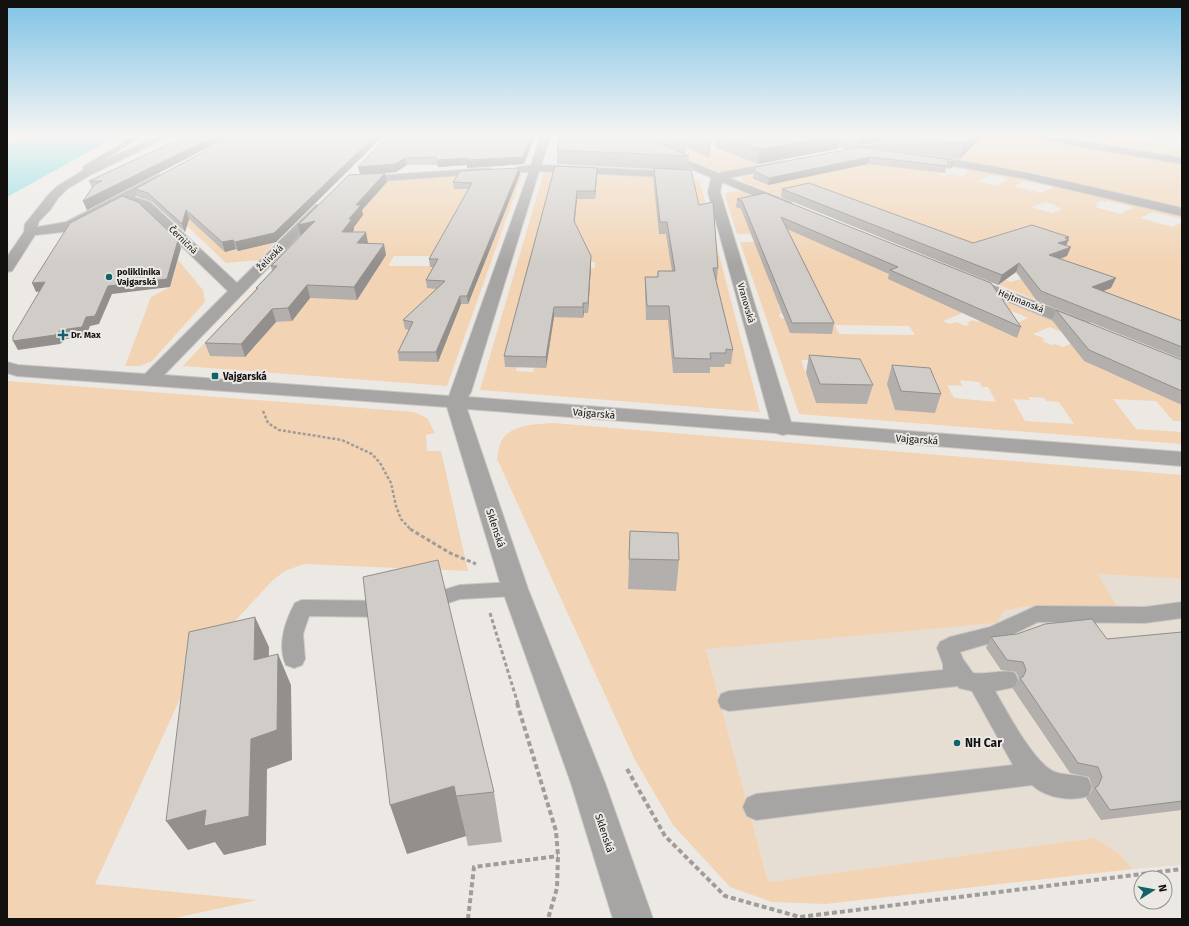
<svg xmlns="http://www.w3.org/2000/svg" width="1189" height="926" font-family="'Fira Sans',sans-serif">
<rect width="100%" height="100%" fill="#ece9e5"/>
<path fill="#e6ddd3" d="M1096 574 1182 579V865L1133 869 1118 853 1095 838 768 882 706 648 997 623 1004 611 1027 606 1119 609Z"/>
<path fill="#f2d3b3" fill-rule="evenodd" d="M14 135H73L50 139 45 137 7 144V136Z
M627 135H784L844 148 720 172ZM714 138 724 151 712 153 703 150 706 143 713 142 706 139Z
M942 135H1016L1182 164V208L1033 173 954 160 876 150 916 143Z
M1046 135H1101L1182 147V157Z
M862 154 934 162 1023 177 1182 215V219L1153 212 1140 218 1172 227 1182 222V359L740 180 742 177ZM945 167 968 170V171L963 176 948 174 946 176 937 175ZM989 175 1008 179 996 186 977 181ZM771 176 785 181 767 185 753 180ZM1026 181 1054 187 1041 193 1014 186ZM1101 201 1105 202 1108 201 1134 207 1121 214 1095 207 1099 205 1095 204ZM1045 202 1055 205 1054 206 1063 209 1052 213 1031 207ZM1019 269 1030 276 1011 282 986 272Z
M520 171 523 172 447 386 183 366 355 183ZM394 256H440L435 266H388ZM304 305 299 313 283 322 262 321Z
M544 172 685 179 697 180 700 182 760 412 480 390ZM579 175 592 177V180L576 182H551L553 176ZM654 182H690L692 190 690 192 667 191 666 185H658ZM551 186H571L570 193 565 194 549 193ZM667 193H689L690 197H693L695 206H674L678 205V204H671V201L681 200V197H668ZM549 198H572V207L546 205ZM545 210 570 211V216H574L572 219H544ZM682 212H697L698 221H683L682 217H676L675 213ZM554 222 566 224V226H574V229H565L564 233H540L542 224H553ZM674 226H700L703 228 704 232 702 233 705 247H669L668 242H679L677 234H659L658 228H674ZM539 237 563 239V242H558L557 246H537ZM535 252H557L554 265 532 262ZM678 254 706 255 707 265H683L682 260H678ZM568 262H595V268H567ZM674 270H692L693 273H710L716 277 711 280 712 289H701L700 286H682L679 273H674ZM530 271 561 272 560 275 564 276 563 281H559L558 285 527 284ZM657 284H672L673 290H665L666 296 645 295V290H657ZM525 293 556 294 555 297 563 298 562 305H554L553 308 522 307ZM673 294 715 295 719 310H684L683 305H678V302H673ZM571 307H588V313H584L583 318 564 317 565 313H570ZM519 316 547 317V320H553L552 325H546L544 332H515ZM674 318 721 319 725 336H676L675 331 679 330V323H674ZM511 347 549 348 546 368H534L533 372 516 371 517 367H505ZM671 347 720 348 721 351 728 352 730 364H724V367H708L709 373H673Z
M334 183 258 260 226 263 164 204Z
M737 191 744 192 1182 374V424L1180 421H1173L1156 401 1113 399 1136 429 1182 432V444L799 414 740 242H756L753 234H737L725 195 726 193ZM769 281H806L779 289H772ZM778 304H811L823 320 784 319 779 317V315L782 313ZM1000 306 1028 318 1014 324ZM965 312 982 320 978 322 973 320 966 323 970 324 966 326 957 322 950 324 943 321ZM835 325 909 326 915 335 839 334ZM1050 327 1080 340 1063 347 1055 344 1052 345 1042 341 1045 339 1033 334ZM1104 350 1112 374 1082 360ZM801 360H848L816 403ZM960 380 979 382 982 387H988L996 402 954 398 947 385 962 386ZM1028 397 1044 398 1046 401 1059 402 1074 424 1025 421 1013 399 1030 400Z
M178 260 203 290 205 302 152 361 140 366H125L151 297 170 287Z
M7 381 414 412 427 418 435 433 426 435 427 451H441L468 571 304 564 285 571 273 580 197 662 95 884 257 900 171 919H7Z
M553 423 1182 475V579L1097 574 1119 609 1027 606 1004 611 997 623 706 649 768 882 1095 838 1118 853 1133 869 826 904 772 902 730 887 673 825 634 758 497 459C498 453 499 445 502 440 512 424 536 424 553 423ZM630 545H649L628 589Z"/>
<path fill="#7fd7e2" d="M73 135H119L7 197V144L45 137 50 139Z"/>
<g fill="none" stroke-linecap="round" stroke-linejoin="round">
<defs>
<path id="service" d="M131 138 133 139V141L91 169V174H85L83 168 84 166Z
M894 141 897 143 896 144 860 151 856 149 860 147Z
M515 582 522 584 525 589 522 594 515 596 460 599 427 610 420 607 417 602 420 597 460 585Z
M302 600 389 601 396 603 399 609 396 615 389 617 309 616 303 634 305 659 302 665 294 668 286 665C277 646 285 621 295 603Z
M1182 602V618L1145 623 1038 622 1001 640 960 652 963 659 973 673C988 675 1001 669 1015 673L1018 680 1015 687 995 691C1006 710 1035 765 1055 772 1066 776 1077 774 1088 778L1092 787 1088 796C1071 802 1046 798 1032 785L756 820 747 816 743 807 747 798 756 794 1013 765 972 691 959 688 958 686 729 711 721 708 718 701 721 694 729 691 943 670V664L937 648 940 642 950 637 990 627 1036 606 1145 607Z"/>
<path id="minor" d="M160 135H172L92 174 67 189 58 198 50 210 39 221 37 227 66 222 158 175H166L167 177 166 179 134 197 150 202 237 283 316 205H324L326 208 164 375 449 396 529 172H522L517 169 518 167 531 165 541 135H551L541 165 683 172 688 175 683 178 539 171 471 392 468 397 770 420 708 192 711 179 710 177 612 135H625L718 173 784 161 789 164 784 167 729 178 791 202 793 205 791 208H783L722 182 720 192 791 422 1182 452V466L787 434 783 435 776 433 467 409 528 589 605 783 653 919H613L571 783 502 589 447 407 17 376 7 373V362L18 365 145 374 228 291 142 208 125 201 76 228 62 232 35 235 12 271 7 272V257L24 232 25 224 49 194 59 185 84 170Z
M791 135H810L883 150 888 153 883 156 795 138Z
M923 155C1011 167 1096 188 1182 208V216L1021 178 919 160 918 158Z
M489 168 494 171 493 173 356 183 350 180 356 177Z
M968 276 1089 322 1091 326 1089 330 1083 331 1077 330 963 283 961 280 963 277Z"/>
<path id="tertiary" d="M1027 135H1048L1182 158V164L1031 138Z"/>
</defs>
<use href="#service" stroke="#c9c6c3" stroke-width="2"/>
<use href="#minor" stroke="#c9c6c3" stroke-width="2"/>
<use href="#tertiary" stroke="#c9c6c3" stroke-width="2"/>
<path stroke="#9f9c99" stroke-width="1" stroke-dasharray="1.5 1" stroke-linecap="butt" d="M7 141 38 135"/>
<path stroke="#9f9c99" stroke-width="2.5" stroke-dasharray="3 2" stroke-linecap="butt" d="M263 411 268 423 279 430 342 440 372 454 380 463 391 483 396 506 401 519 411 530"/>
<path stroke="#9f9c99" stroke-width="3" stroke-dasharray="4 2.5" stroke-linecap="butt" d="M410 529 450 553 476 564
M490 613 518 704"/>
<path stroke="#9f9c99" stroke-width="4" stroke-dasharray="5 3" stroke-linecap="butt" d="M517 703 556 831 558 856 557 888 548 919
M627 769 665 836 725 896 800 917 1182 869
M468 919 474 867 558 856"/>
<use href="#service" fill="#a6a5a3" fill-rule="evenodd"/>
<use href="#minor" fill="#a6a5a3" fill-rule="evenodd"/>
<use href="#tertiary" fill="#a6a5a3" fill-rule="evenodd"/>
</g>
<path fill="#b3afac" d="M189 135H232L87 210 83 201 92 188 89 181Z
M235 135H384L276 242 238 251 236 249 225 252 189 219 185 232 151 201 138 197 135 189Z
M389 135H535L524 164 467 168V165L438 167 437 165H407L396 172 385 173 387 182 362 210 363 215 354 227V230L353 232 368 244 386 255 357 300 310 298 292 321 276 322 245 357 210 356 205 343 256 290V288L272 271 271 266 301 236 298 225 360 174 358 167Z
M561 135H711V144L710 158 686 147 685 154 689 156 688 170 718 268 717 280H716L733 350 731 364H725L724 367H710V373H673L668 320H646L645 290V277H657L658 271H672L666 234H659L653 178 654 169 557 164V150Z
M711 135H981L980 138 960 159 879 149 881 142 860 145 838 140 837 149 758 164 716 148Z
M860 147 954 160 952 167 950 169 946 168 945 173 868 164 768 185 753 179 754 171Z
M555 166 597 176 595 199H577L574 222 591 266 588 313H584L583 318 554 317 546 368 505 367 504 356Z
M519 168 520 174 468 304H461L438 362 399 361 398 352 409 330 405 329 403 320 437 289 427 288 426 280 433 267H430L429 259 469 189H454L453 182Z
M782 189 973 243 1069 240 1066 246 1067 256 1060 259 1111 288 1103 291 1182 321V359L1037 301 1016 272 998 285 781 197Z
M765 193 1021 327 1017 338 888 279 889 274 787 229 834 323 832 334 790 333 741 209 736 207 737 199Z
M1056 310 1182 360V405L1084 361 1052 320Z
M809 355 873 385 867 404 816 403 806 373Z
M892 365 941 394 935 413 895 410 887 384Z
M630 531 679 560 676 591 628 589Z
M363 577 494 792 502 842 468 846 466 836 407 854Z
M1182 632V810L1101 820 1086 798 1091 792 1093 788 1089 777 1070 773 1013 689 1019 679 1016 672 1001 670 986 648 991 637 1107 639Z"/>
<path fill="#928f8c" d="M217 135H232L87 210 83 201Z
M376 135H384L276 242 238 251 235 242Z
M532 135H535L524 164 467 168V165L438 167 437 160Z
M839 135 837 149 758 164 760 149Z
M862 135H883L881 142 860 145Z
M973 135H981L980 138 960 159 964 144Z
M870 157 868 164 768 185 769 178Z
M405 158 407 165 396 172 385 173 387 182 362 210 363 215 354 227V230L344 243 342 232 349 219 356 205 360 174 358 167Z
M954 160 952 167 950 169 952 162Z
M519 168 520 174 468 304 467 296Z
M597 168V176L595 199V191Z
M577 191V199L574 229V221Z
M186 210 189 219 185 232 182 224Z
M315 221 301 236 298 225Z
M366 232 368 243 359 255 357 243Z
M1069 237 1065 249 1058 243 1065 238Z
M178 240 181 248 170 287 112 294 99 324 90 326 86 336 66 339 60 344 18 350 13 341 61 330 86 317 108 286Z
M233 240 236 249 225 252 222 242Z
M384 244 386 255 357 300 354 287Z
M1071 247 1067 256 1045 264 1049 255Z
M591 256V266L588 313V303Z
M1019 263 1016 272 998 285 1002 275Z
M1116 278 1111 288 1088 297 1092 287Z
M45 282 49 290 36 292 32 283Z
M307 285 310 298 292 321 288 308Z
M460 296 461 304 438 362 436 352Z
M583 303 584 313 583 318Z
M554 307V317L546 368V357Z
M272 309 276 322 245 357 241 344Z
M255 617 269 647 268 691 254 660Z
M278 654 291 685 292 760 267 769 266 845 224 855 215 842 188 850 166 821Z
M454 786 466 836 407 854 390 805Z"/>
<path fill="#d0ccc8" stroke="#928f8c" d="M189 135H217L83 201 95 184 102 181H89Z
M235 135H376L274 233 235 242 233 240 222 242 186 210 182 224 148 193 135 189Z
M389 135H532L523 157 467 160 468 158 437 160 436 157 405 158 395 164 358 167Z
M561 135H640L689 156 557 150Z
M665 135H684L686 143Z
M692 135H711V144Z
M720 135H838L760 149Z
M885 135H973L964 144Z
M860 147 954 160 952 162 948 161 947 166 870 157 769 178 754 171 756 167Z
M555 166 597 168 595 191H577L574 221 591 256 588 303H583V307H554L546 357 504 356Z
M519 168 467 296H460L436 352H398L413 322 403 320 445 281 426 280 438 259H429L472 183 453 182 460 171Z
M654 168 691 170 699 205 713 202 718 268H713L733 350 726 349V353H710L711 359 674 358 669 306H647L645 277H658V271H675L667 222H660Z
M385 173 356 205H361L349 219H352L342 232H366L357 243 384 244 354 287 307 285 288 308 272 309 241 344 205 343 258 288H256L277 266H271L315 221 298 225 349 175Z
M809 183 973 243 1032 225 1069 237 1065 238 1069 240 1058 243 1071 247 1049 255 1116 278 1092 287 1182 321V347L1041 291 1019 263 1002 275 782 189Z
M765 193 991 283 1021 327 890 270 898 267 781 217 834 323H792L742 201 737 199Z
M122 196 138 202 178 240 167 279 108 286 95 316 86 317 82 327 61 330 55 335 13 341V336L45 282 32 283 70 223Z
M1056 310 1182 360V391L1089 350Z
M809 355 860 359 873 385 820 384Z
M892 365 930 368 941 394 901 391Z
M630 531 678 533 679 560 629 559Z
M438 560 494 792 456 796 454 786 390 805 363 577Z
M255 617 254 660 278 654 277 730 251 739 249 816 204 826 206 810 166 821 189 632Z
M1092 619 1107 639 1182 632V801L1110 810 1095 788 1098 786 1102 777 1098 767 1078 763 1020 678 1023 677 1026 670 1023 662 1007 660 991 637 1017 634 1045 624Z"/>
<linearGradient id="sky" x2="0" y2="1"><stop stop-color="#7ec2e6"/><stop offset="0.51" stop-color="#f6f5f3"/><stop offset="1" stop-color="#f6f5f3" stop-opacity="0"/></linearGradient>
<rect width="1189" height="265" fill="url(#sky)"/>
<g fill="#13626a" stroke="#ece9e5" stroke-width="1.5">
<circle cx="109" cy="277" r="4"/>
<path d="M61 329h4v4h4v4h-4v4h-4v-4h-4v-4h4z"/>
<rect x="211" y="372" width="8" height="8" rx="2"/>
<circle cx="957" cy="743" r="4"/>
</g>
<g text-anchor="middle" stroke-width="4" stroke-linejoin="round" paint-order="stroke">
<g font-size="9" fill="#131110" stroke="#ece9e5">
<text transform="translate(183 240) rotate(44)" y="3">Černičná</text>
<text transform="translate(270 258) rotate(-45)" y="3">Želivská</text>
<text transform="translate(1021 301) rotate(22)" y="3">Hejtmanská</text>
<text transform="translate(746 303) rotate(74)" y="3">Vranovská</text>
</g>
<g font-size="9" font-weight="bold" fill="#131110" stroke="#ece9e5" text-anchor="start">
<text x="117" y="275">poliklinika<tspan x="117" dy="10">Vajgarská</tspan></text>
<text x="71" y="338">Dr. Max</text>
</g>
<g font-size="10" font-weight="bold" fill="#131110" stroke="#ece9e5" text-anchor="start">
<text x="223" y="380">Vajgarská</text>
</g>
<g font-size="10" fill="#131110" stroke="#ece9e5">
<text transform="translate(594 413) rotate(5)" y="4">Vajgarská</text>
<text transform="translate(917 439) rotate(4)" y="4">Vajgarská</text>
<text transform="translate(496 528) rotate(72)" y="4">Sklenská</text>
<text transform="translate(605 833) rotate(72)" y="4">Sklenská</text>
</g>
<g font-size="12" font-weight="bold" fill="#131110" stroke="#ece9e5" text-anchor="start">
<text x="965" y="747">NH Car</text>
</g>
</g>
<rect width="1189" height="926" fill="none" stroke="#131110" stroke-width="16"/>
<g transform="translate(1153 890) rotate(79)"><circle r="19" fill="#ece9e5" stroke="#959390"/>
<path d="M0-3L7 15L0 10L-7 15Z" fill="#13626a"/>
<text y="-6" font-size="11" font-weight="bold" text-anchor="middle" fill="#131110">N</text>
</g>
</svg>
